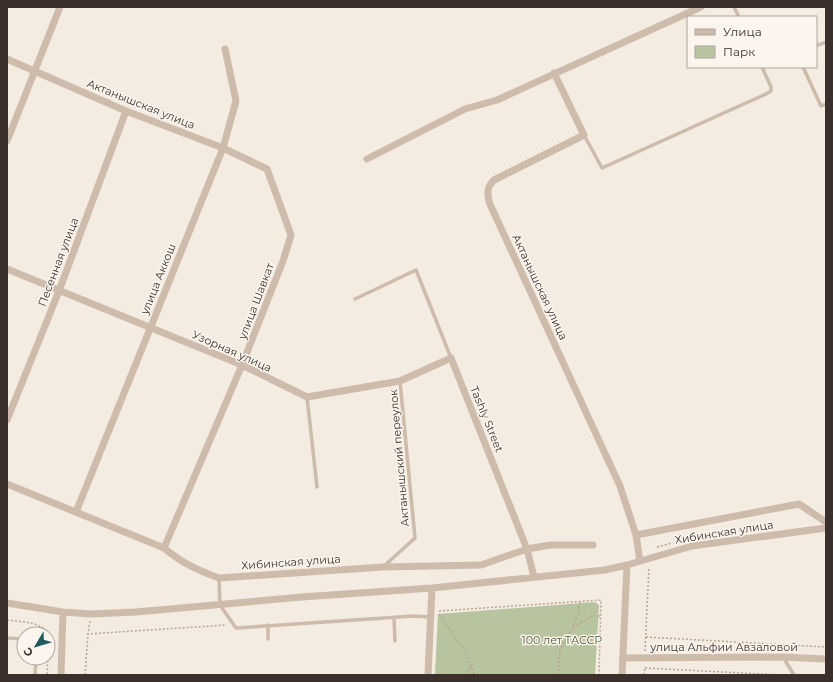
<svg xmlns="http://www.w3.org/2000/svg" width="833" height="682" font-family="Montserrat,sans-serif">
<rect width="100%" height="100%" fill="#f4ebe1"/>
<path fill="#b8c4a0" d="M595 602 599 605 595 675H435L438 614Z"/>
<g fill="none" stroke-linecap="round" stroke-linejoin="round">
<path stroke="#b9a596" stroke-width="1.5" stroke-dasharray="2 2" stroke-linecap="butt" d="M715 534 759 528
M657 547 672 543
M439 611 601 600 599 675
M439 614 465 651 475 675
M7 620C21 622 40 621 49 634L47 675
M90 621 88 634 226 625
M573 627 592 616H600
M646 637 826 647
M645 651 649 567
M645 668 781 675
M85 675 88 634
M467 675V671L472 667
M558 675 560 649 572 629 578 614 580 602
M571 675H578
M644 675 645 667"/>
<path stroke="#cdbbac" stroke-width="3.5" d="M734 7 739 17
M816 46 826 42
M803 67 821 106 826 104
M584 135 602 168 766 94 771 91V87L762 67
M355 299 416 270 451 358
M307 397 317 487
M383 567 415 538 400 381
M219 578 220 605 236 628 414 616 431 617
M394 618 395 641
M268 625V639
M7 638 24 639
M783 657 794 675
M35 675 36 658"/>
<path stroke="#cdbbac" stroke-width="7" d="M7 59 126 111 223 148 267 169 291 235 283 261 242 365 164 548
M554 73 584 135 494 180C487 187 487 192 489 202L620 486 636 535 640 561
M7 141 60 7
M367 159 465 109 497 100 701 7
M7 269 242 365 307 397 400 381 451 358 527 549 534 577
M7 420 59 291 126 111
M7 484 164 548C182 563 197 570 219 578L383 567 481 565 527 549 550 545H593
M76 512 223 148 236 101 225 49
M636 535 799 504 826 522
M7 603 63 612 91 614 136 612 302 597 432 588 605 570 627 565 692 546 826 528
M623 658 782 657 826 659
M61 675 63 612
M428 675 432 588
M622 675 627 565"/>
</g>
<g text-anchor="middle" stroke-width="3" stroke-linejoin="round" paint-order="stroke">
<g font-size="11" fill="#3b302b" stroke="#fbf5ee">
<text transform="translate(141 104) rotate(22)" y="4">Актанышская улица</text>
<text transform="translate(58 262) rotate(-69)" y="4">Песенная улица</text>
<text transform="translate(158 279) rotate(-68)" y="4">улица Аккош</text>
<text transform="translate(540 287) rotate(65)" y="4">Актанышская улица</text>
<text transform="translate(256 301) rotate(-69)" y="4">улица Шавкат</text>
<text transform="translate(232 351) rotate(24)" y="4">Узорная улица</text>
<text transform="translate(487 419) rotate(68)" y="4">Tashly Street</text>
<text transform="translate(399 458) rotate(-95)" y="4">Актанышский переулок</text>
<text transform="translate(724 532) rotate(-9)" y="4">Хибинская улица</text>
<text transform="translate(291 562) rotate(-4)" y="4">Хибинская улица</text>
<text x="724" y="651">улица Альфии Авзаловой</text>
</g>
<g font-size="11" fill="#4a5a2e" stroke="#fbf5ee">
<text x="562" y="644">100 лет ТАССР</text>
</g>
</g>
<rect width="833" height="682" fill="none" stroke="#3b302b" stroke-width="16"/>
<rect x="687" y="16" width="130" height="52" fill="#fbf5ee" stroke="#aea6a0"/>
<rect x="695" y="29" width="20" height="6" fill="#cdbbac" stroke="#aea6a0"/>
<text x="723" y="36" font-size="12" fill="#3b302b">Улица</text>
<rect x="695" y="46" width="20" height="12" fill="#b8c4a0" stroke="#aea6a0"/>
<text x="723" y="56" font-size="12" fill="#3b302b">Парк</text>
<g transform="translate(36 646) rotate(232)"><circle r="19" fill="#fbf5ee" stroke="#aea6a0"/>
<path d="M0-3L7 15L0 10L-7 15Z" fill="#1f5a5e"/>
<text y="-6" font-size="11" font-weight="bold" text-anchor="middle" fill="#3b302b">С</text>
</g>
</svg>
